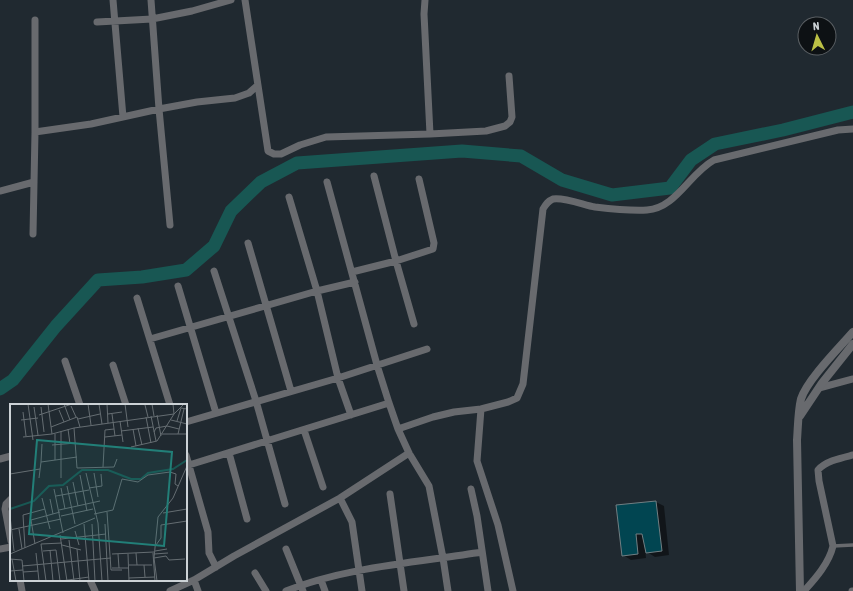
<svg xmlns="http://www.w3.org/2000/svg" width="853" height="591" font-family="'Asap Condensed',sans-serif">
<rect width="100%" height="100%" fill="#202930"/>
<path fill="#0007" d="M656 502 664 506 669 555 655 557 647 552 646 547H645L646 558 631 560 623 555Z"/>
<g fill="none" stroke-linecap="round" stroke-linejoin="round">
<path stroke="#185753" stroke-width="13" d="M0 389 13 380 56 326 98 280 142 277 186 270 214 246 231 211 261 182 297 163 462 151 521 156 562 180 612 195 670 188 691 160 715 144 783 130 853 112"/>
</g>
<path fill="#014551" stroke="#717f83" d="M656 501 662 551 646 553 642 534H636L638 554 622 556 616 505Z"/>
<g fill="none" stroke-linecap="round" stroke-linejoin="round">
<path stroke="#686a6e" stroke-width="3.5" d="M833 546 853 545"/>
<path stroke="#686a6e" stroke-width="7" d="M113 0 123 117
M151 0 159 109 170 225
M245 0 268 151 274 154H281L300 145 326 137 430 134 486 131 505 126 510 122 512 117 509 76
M425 0 424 14 430 134
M97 22 152 19 192 11 231 0
M35 132V20
M374 176 396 261 414 324
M327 182 377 365 389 403 398 429 409 453 429 486 443 558 448 591
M0 191 34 182
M289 197 317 291 338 378 351 415
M33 234 35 132 91 124 159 109 197 102 235 98 249 93 257 86
M248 243 291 391
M214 271 256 401 285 504
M352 272 396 261 433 249 434 243 419 179
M178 286 216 413
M137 298 170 405
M150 339 317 291 355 282
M65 361 80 405
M113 365 126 405
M819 388 853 379
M481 409 477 461 498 525 513 591
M186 422 338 378 427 349
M398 429 433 417 454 412 481 409 508 402 517 398 523 384 543 209C546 204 548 201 553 199 564 197 584 205 595 207 612 209 630 211 647 210 676 208 689 174 714 160L838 130 853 129
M304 430 323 487
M229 453 247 519
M186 455 208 532 209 553 216 567
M0 459 11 456
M189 465 389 403
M471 489 477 516 488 591
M390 494 404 591
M340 498 352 522 362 591
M11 499 6 504 5 509 11 541
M0 549 11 547
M286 549 303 591
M255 573 266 591
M20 580 22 591
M90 580 95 591
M194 580 198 591
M321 580 325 591
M170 591 194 580 234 556 340 498 409 453
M286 591C345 567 420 562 482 552
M804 591C816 578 829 563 833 546L819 481 818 470C826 461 841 458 853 455
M852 591H853"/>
<path stroke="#686a6e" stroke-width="8" d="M800 416 822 383 853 344
M800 591 797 440C798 427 798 412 801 399 807 380 839 348 853 332"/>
</g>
<g transform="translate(10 404)">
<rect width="177" height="177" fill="#202930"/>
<path fill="none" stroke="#185753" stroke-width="2" d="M0 105 24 97 39 82 53 81 72 66H98L121 75H131L138 69 163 65 177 56"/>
<path fill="none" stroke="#656d72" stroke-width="1" d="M18 0 23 36M38 0 42 30M54 0 60 16M78 0 81 21M89 0 92 20M97 0 98 19M115 0 118 23M142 0 144 12M135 1 138 13M61 2 66 13M24 3 28 31M31 3 34 28M49 6 54 18M13 8 16 32M98 10 112 8M102 10 105 32M29 11 62 0M147 11 151 32M141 12 146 37M136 13 141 39M68 15 90 10M11 16 28 14M161 16 177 20M110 17 113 38M167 17 171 4 177 5M41 23 67 13 70 23M64 24 67 64 104 63 107 55M128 24 132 41M58 25 60 40M123 25 126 42M111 27 143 23M144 28 146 24 157 22 169 25M152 30H177M168 30 174 5M13 33 42 30 64 24 164 10 163 0M95 33 112 31M42 41 66 39M121 43 147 37 164 10 174 0M45 56V30M31 58 32 40M93 63 95 26 104 25M76 69 88 119 92 177M84 69 88 93M0 70 30 65M70 71 77 107M29 74 31 58 67 53M51 74V27M63 78 68 102M57 82 65 120M51 84 55 105M79 84 92 82 91 70M44 85 53 129M46 92 79 86M32 94 40 125M40 95 43 110M49 106 90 97M97 108 101 166H112M153 109 177 105M84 110 103 106 112 75 128 78 138 71 160 68 166 70 165 80 168 82M0 112 4 147M51 112 83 105M74 120 79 177M82 120 85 177M95 120 98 177M9 125 12 145M0 126 51 115M65 127 69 141M50 131 57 177M51 135 96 130M59 136 64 177M25 140 21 116 50 108M31 140 36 177M31 140 52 139M52 141 71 146M146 141 151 134V121L177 117M15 144 13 111 35 105M67 145 70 177M40 146 43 177M33 147 46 146 50 177M145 147 157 145M26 149 29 177M126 149 127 161M143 149 145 177M0 150 85 114M102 150 144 148M108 150 109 164M118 150 119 177M144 150 158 149M144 154 156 152 159 156 175 155M0 155 12 156 14 177M2 155 6 177M119 161H142M134 161 135 173M12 162 101 154M102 164H119M0 167 13 166M13 168 28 167M119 174 145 173M51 177 79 173M147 177 144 154 148 113 163 94 177 62"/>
<path fill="#227f78" fill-opacity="0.15" stroke="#227f78" stroke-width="2" d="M27 36 162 48 154 142 19 130Z"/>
<rect width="177" height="177" fill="none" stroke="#ccd2d6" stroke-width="2"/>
</g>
<g transform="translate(817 36) rotate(355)"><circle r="19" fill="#0d1114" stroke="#595e62"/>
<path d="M0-3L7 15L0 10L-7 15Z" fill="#bbc045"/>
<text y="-6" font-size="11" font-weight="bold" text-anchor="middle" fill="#ccd2d6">N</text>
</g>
</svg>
